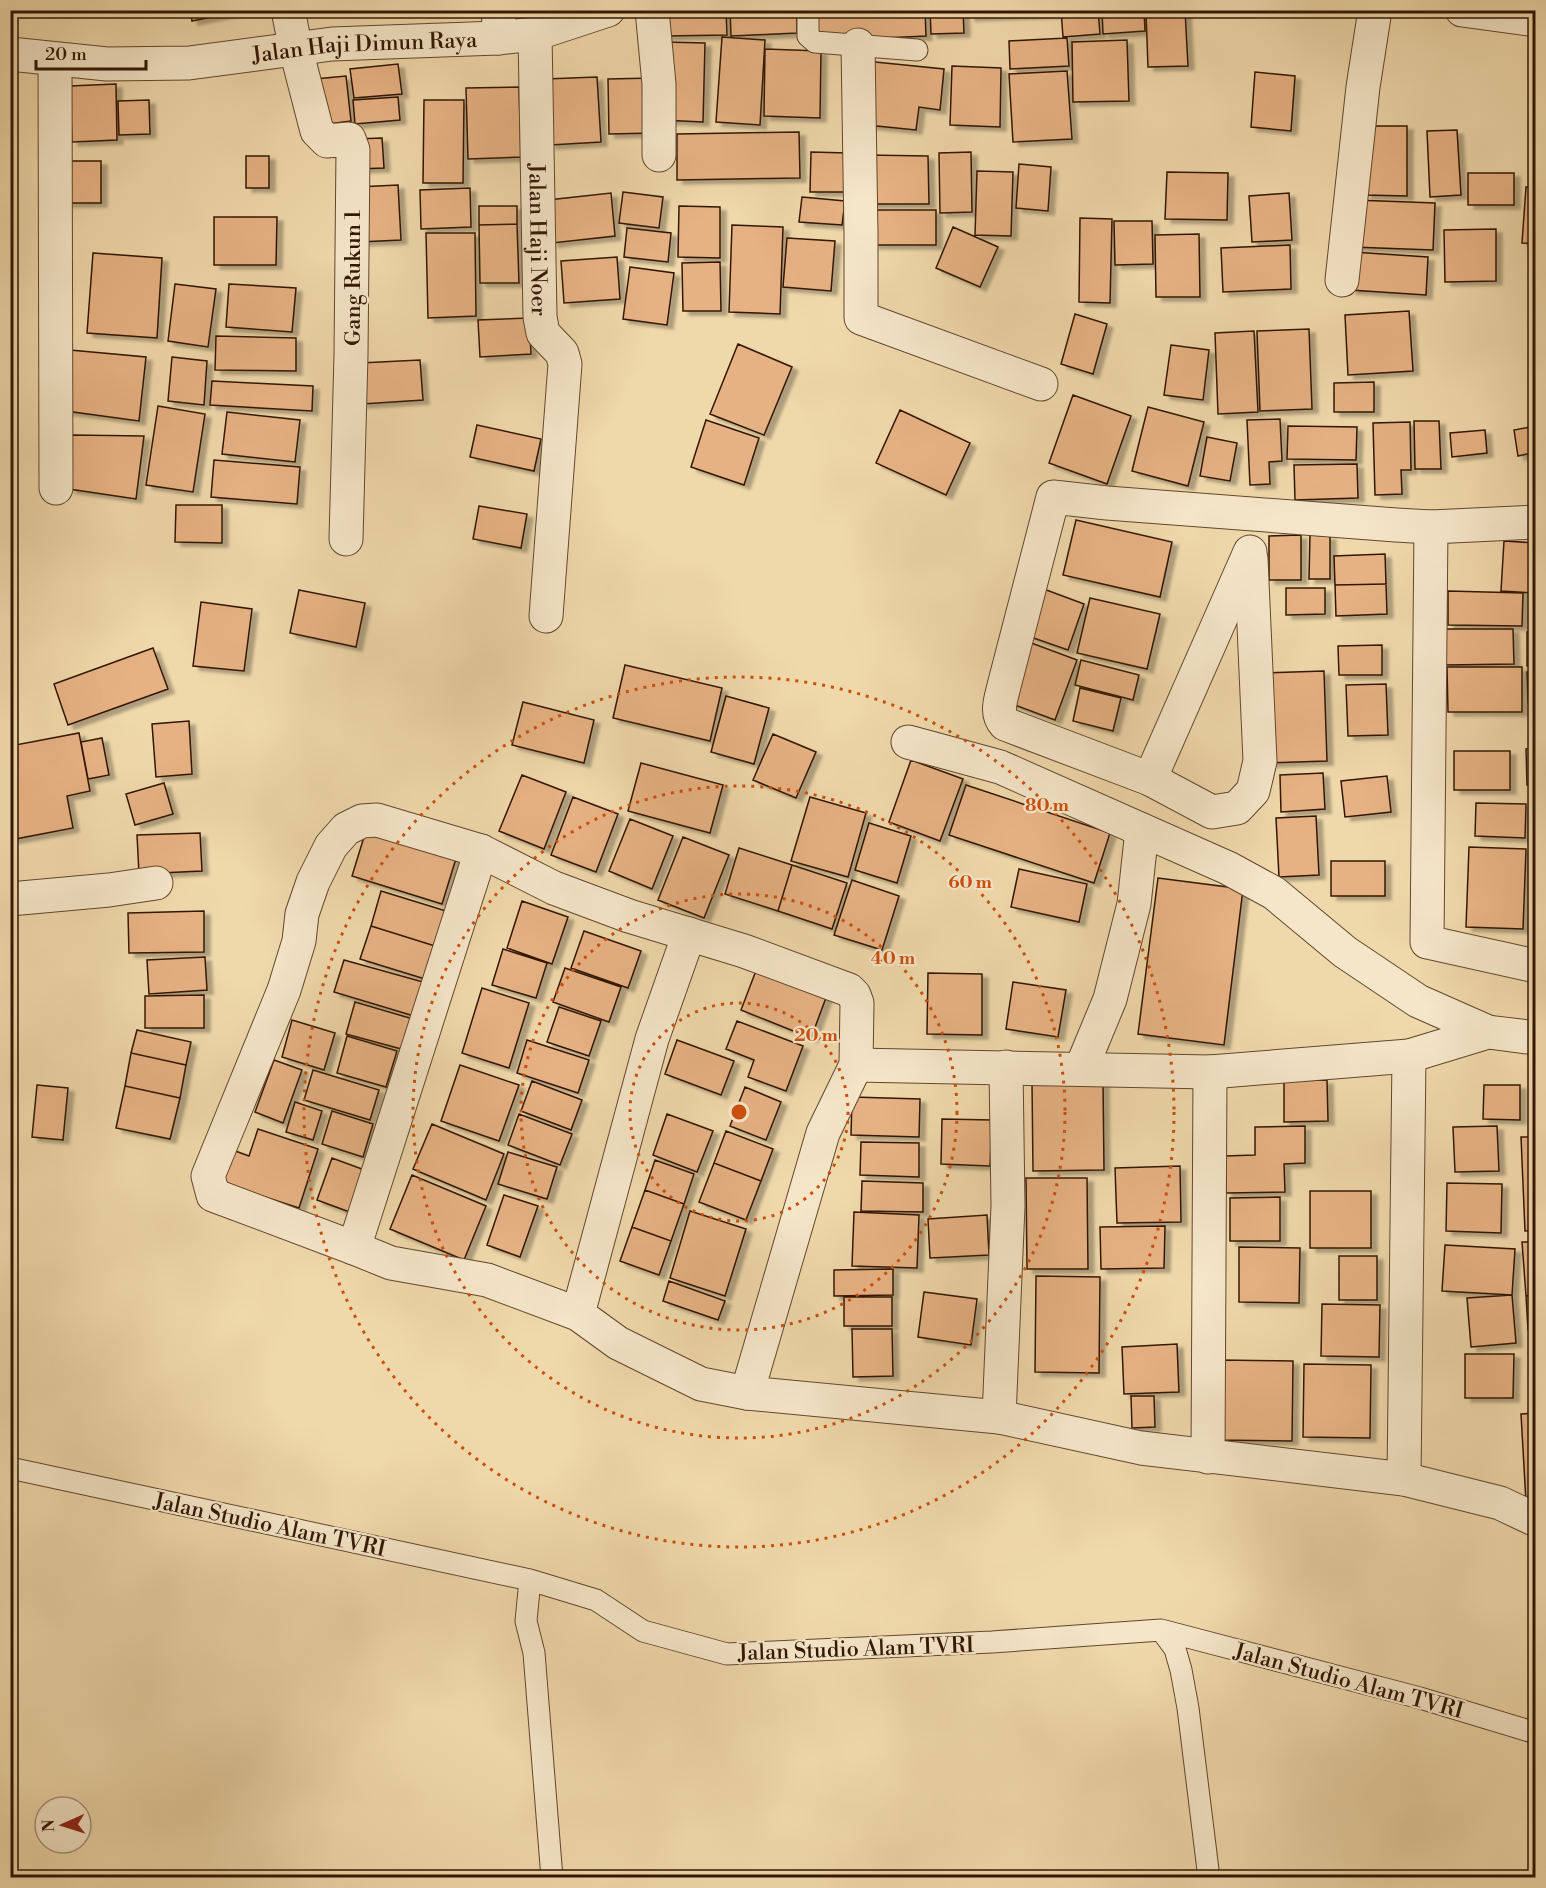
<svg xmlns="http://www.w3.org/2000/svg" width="1546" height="1888" font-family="'Libre Bodoni',serif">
<defs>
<filter id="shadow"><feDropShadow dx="6" dy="4" stdDeviation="1.5" flood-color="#0004"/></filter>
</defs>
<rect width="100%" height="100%" fill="#efd8aa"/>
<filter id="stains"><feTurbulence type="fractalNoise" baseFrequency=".00333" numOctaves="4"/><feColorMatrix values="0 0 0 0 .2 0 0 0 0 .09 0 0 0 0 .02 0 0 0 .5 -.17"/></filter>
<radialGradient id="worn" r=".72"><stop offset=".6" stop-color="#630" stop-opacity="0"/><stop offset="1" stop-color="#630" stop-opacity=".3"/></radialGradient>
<path fill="#e7b283" stroke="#321705" stroke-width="1.5" filter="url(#shadow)" d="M190 10H245L192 21Z
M664 10H726L727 35 664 36Z
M730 10H797V33L731 36Z
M814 10H925L926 36 816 41Z
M930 10H963L964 33 931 34Z
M969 10H1055V14L969 17Z
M1061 10H1098L1100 34 1063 37Z
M1102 10H1144L1145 31 1103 34Z
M1185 10 1188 66 1148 67 1146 12Z
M722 37 765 40 760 125 716 122Z
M1067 38 1069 66 1010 69 1009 41Z
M1127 40 1129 101 1073 102 1072 42Z
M664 42 705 43 703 122 662 120Z
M765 49 821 51 820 118 764 116Z
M865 61 944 69 940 110 919 107 916 130 867 125Z
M398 64 402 94 354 98 350 69Z
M952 66 1001 68 1000 127 950 125Z
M1067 71 1072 139 1013 142 1009 74Z
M1255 72 1295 76 1291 131 1251 127Z
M346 76 351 121 321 125 315 79Z
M597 77 601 142 550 145 546 79Z
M653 78 655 133 609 134 608 79Z
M116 84 117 140 72 142 70 86Z
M519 87 521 157 468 159 466 88Z
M398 97 400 120 355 124 353 100Z
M149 100 150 134 119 135 118 101Z
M424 100H464L463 183H423Z
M1365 126H1407V196L1365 195Z
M1457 130 1461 195 1430 197 1427 131Z
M799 132 800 178 677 180V134Z
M382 138 384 168 357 169 355 139Z
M811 152 848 153V192H810Z
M971 152 972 212 940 213 939 153Z
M866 155 928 156 929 204H866Z
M246 156H269V188H246Z
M62 161H101V203H63Z
M1019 164 1051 167 1048 211 1016 208Z
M977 171 1013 172 1011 236 975 235Z
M1167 172 1228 173 1227 220 1165 219Z
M1468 173H1514V205H1468Z
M398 185 401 240 359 242 357 187Z
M1526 187 1536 188V244L1522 243Z
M470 188 471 227 421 229 420 190Z
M623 192 663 197 659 228 619 223Z
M611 193 615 236 552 243 548 200Z
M1289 193 1292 240 1252 242 1249 196Z
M802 197 845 201 842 225 799 222Z
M1354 200 1435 203 1433 250 1352 247Z
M479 206H517V224L479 225Z
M679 206 720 207V258L678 257Z
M873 210H936V245H873Z
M214 217H277L276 265H214Z
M1080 218 1112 219 1110 303 1079 302Z
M1114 221H1152L1153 264 1115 265Z
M517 224 519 283H480L479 225Z
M732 225 783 227 780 314 729 312Z
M953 227 998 247 980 287 936 268Z
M627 228 671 233 668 262 624 257Z
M1496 229V281L1445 282 1444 230Z
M426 233H475L476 316 428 318Z
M1199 234 1200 297H1156L1155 235Z
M787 238 835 241 831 291 783 287Z
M1290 245 1291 289 1223 292 1221 248Z
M1352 252 1428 257 1426 295 1350 290Z
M93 253 162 258 157 338 87 333Z
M617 257 620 299 564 303 561 261Z
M720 262 721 311H683L682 263Z
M630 267 674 273 667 325 623 319Z
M175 284 216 289 208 347 168 341Z
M229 284 296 288 292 332 226 327Z
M1409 311 1413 371 1348 375 1345 315Z
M1075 314 1107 324 1093 374 1061 364Z
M529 318 531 354 480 357 478 320Z
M1309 329 1312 409 1260 411 1257 331Z
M1254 331 1258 412 1218 414 1215 333Z
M216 336 296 338V371L215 370Z
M738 344 792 367 764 435 710 414Z
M1171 345 1209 350 1203 400 1164 395Z
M70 350 146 357 139 421 66 411Z
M172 357 207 361 204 405 168 401Z
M420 360 423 400 362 404 360 363Z
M212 381 313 386 312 411 210 405Z
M1374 382V412H1334V383Z
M1073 395 1131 416 1107 484 1049 463Z
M158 406 205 414 193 492 146 485Z
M1148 407 1204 422 1188 486 1132 471Z
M900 410 970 443 946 495 876 463Z
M227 412 300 420 295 462 222 454Z
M1280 419 1282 461 1269 462 1270 484 1250 485 1247 420Z
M706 420 759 438 744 485 691 467Z
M1414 421H1439L1441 469H1415Z
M1410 422 1411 470H1401L1402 494 1375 495 1373 423Z
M477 425 541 439 534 471 470 457Z
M1288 426 1357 427 1356 460 1287 459Z
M1536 426V452L1518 456 1514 430Z
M1485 430 1487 453 1452 457 1450 433Z
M72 435 144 436 136 499 69 489Z
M1207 437 1237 443 1230 481 1200 476Z
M214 460 300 467 297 504 211 497Z
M1357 464 1358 498 1295 500 1294 465Z
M176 505H222V543L175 542Z
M479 506 527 514 521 548 473 539Z
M1076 520 1172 542 1160 597 1063 575Z
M1301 535V580H1269V536Z
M1310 535 1330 536V579H1309Z
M1504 541 1536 543 1535 593 1501 591Z
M1385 554 1386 584 1335 585 1334 556Z
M1386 584 1387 614 1336 616 1335 585Z
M1041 588 1084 604 1068 650 1025 635Z
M1286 588H1325V614L1286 615Z
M299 590 365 603 356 647 290 633Z
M1448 591 1523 593 1522 626 1448 625Z
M1090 598 1160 614 1147 669 1077 653Z
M201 602 252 609 244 671 193 666Z
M1444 629H1513L1514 664 1444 665Z
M1527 632H1536V666H1527Z
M1026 641 1077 660 1055 720 1004 701Z
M1382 645V675H1339L1338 646Z
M153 648 168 689 68 725 54 684Z
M1081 660 1139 675 1133 700 1075 685Z
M625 665 722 688 710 741 613 718Z
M1447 667H1522V712H1448Z
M1324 671 1327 761 1266 763 1263 673Z
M1527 672H1536V703H1528Z
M1386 684 1388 735 1348 736 1346 685Z
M1080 688 1121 698 1113 731 1073 721Z
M726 696 769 708 754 764 711 752Z
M523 702 594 720 584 763 512 745Z
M1533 709H1536V745H1534Z
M189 721 192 774 156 777 152 724Z
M79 733 90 791 67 796 73 828 10 840V746Z
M773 734 816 752 796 798 753 780Z
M102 738 109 775 88 779 81 742Z
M1536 748V785H1527L1526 749Z
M1454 751H1510V790H1454Z
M911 760 963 779 940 841 889 822Z
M641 763 723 785 710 833 628 811Z
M1323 773 1325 809 1281 812 1280 775Z
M522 775 566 792 544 849 499 831Z
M1387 776 1391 812 1345 817 1341 781Z
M164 783 173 814 135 825 126 794Z
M966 785 1110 833 1094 883 949 835Z
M573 797 618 814 596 872 551 855Z
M810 797 866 813 848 877 791 861Z
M1476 803 1526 804 1525 838 1475 836Z
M1316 816 1319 875 1279 877 1276 818Z
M630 819 673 836 652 889 609 871Z
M869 823 911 836 897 883 855 870Z
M368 824 458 852 442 904 352 876Z
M1533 828H1536V873H1533Z
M200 833 202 871 139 874 137 835Z
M683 837 729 855 704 918 658 900Z
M1469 847 1526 849 1523 929 1466 927Z
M739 848 792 865 778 911 725 894Z
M1331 861H1385V896H1331Z
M792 865 847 883 832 929 778 911Z
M1019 869 1087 884 1079 922 1011 907Z
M1158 878 1243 889 1224 1045 1138 1034Z
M852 880 899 896 882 950 834 935Z
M381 891 446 911 435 946 371 926Z
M522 901 568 917 552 964 507 948Z
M204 911V952L129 953 128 913Z
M371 926 435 946 425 979 360 959Z
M584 931 641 951 628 988 571 968Z
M503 949 547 963 536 998 492 985Z
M205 957 207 990 149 994 147 960Z
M344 960 423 982 414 1016 334 992Z
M565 968 621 987 609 1022 553 1002Z
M757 968 827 995 811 1038 741 1010Z
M928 973 982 974V1035L927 1034Z
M1013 982 1066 990 1058 1037 1006 1029Z
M482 988 529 1003 509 1068 462 1053Z
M204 995V1028H145V996Z
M355 1002 413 1019 405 1050 346 1034Z
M559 1007 601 1021 589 1056 547 1042Z
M292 1020 335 1033 324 1070 282 1057Z
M737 1021 803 1046 786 1091 748 1077 754 1060 726 1049Z
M137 1030 191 1042 186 1065 131 1053Z
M347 1036 397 1051 386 1087 337 1073Z
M527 1040 589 1060 578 1093 517 1073Z
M677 1040 734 1061 721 1095 665 1074Z
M131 1053 186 1065 180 1098 125 1086Z
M274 1060 302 1070 283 1123 255 1112Z
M460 1065 519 1085 499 1141 441 1121Z
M313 1070 379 1090 370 1120 304 1100Z
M1327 1080 1328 1121 1284 1122V1081Z
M532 1081 582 1100 571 1130 521 1111Z
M1103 1082 1104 1170 1033 1171 1032 1083Z
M37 1085 68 1088 63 1140 32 1137Z
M1484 1085H1520V1120L1483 1119Z
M125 1086 180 1098 170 1139 116 1128Z
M745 1087 781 1102 766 1140 730 1126Z
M852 1097 920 1099 919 1137 851 1135Z
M295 1102 322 1111 313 1140 286 1132Z
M332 1111 373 1124 363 1157 322 1144Z
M519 1114 572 1134 560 1165 508 1145Z
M667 1114 713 1131 697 1172 653 1155Z
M942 1119 992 1120 990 1166 941 1164Z
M432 1124 504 1154 486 1200 413 1169Z
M1305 1126V1163L1284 1164 1285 1192 1226 1193 1225 1156 1255 1155V1127Z
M1497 1126 1499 1171 1455 1172 1453 1127Z
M258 1129 318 1149 299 1208 216 1181 227 1148 249 1156Z
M726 1131 773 1149 761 1181 714 1163Z
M1521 1137H1536V1230L1525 1231Z
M861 1142 919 1143V1177L860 1175Z
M508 1152 557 1167 547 1199 498 1184Z
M332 1158 370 1172 355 1214 317 1200Z
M655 1160 694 1174 684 1204 645 1190Z
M714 1163 761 1181 746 1220 699 1202Z
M1180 1166 1181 1222 1117 1223 1115 1168Z
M412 1175 486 1206 464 1260 390 1229Z
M1026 1178H1087L1088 1269H1027Z
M862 1181 923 1183V1212L861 1211Z
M1447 1183 1502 1184 1501 1233 1446 1231Z
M645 1190 684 1204 671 1241 632 1227Z
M1310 1191H1371V1248H1310Z
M504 1195 538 1206 520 1257 487 1245Z
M1280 1197V1241H1230V1198Z
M690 1211 746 1229 725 1296 670 1278Z
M854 1212 919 1215 917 1268 852 1266Z
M987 1215 989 1255 930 1258 928 1219Z
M1165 1226 1164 1268 1101 1269 1100 1227Z
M632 1227 671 1241 659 1275 620 1261Z
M1522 1242H1536V1295L1526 1296Z
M1445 1245 1515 1249 1512 1295 1442 1291Z
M1239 1247 1300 1248 1299 1303 1239 1302Z
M1339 1256H1377V1300H1339Z
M893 1269V1295L834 1296V1270Z
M1036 1276 1100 1277 1099 1373 1035 1372Z
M669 1281 725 1301 718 1320 663 1301Z
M924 1292 977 1299 971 1345 918 1337Z
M1512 1295 1516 1343 1471 1347 1467 1298Z
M1536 1295V1330H1528L1526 1296Z
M844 1297H892V1326H844Z
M1322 1304 1380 1305 1379 1357 1321 1356Z
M852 1329H892L893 1376 853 1377Z
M1177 1344 1179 1392 1124 1394 1122 1347Z
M1465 1354H1514L1513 1398H1465Z
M1220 1360 1293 1361 1292 1441 1220 1440Z
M1304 1364 1371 1365 1370 1438 1303 1437Z
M1131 1396H1154L1155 1427 1132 1428Z
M1536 1413V1502H1526L1521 1414Z"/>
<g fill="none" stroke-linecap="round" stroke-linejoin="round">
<defs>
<path id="service" d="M808 10V36L815 42 917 50
M10 1468 530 1580
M1161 1630 1175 1649 1181 1670 1188 1708 1209 1878
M552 1878 534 1653 526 1621 530 1580 596 1600 643 1631 727 1654 992 1642 1161 1630 1420 1698 1536 1733"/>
<g id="minor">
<path d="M288 10 296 50 317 131 327 141 349 139 353 150 351 355 346 539"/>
<path d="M652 10 659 84V155"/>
<path id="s1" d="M535 34 540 317 543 333 562 353 565 364 546 616"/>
<path d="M498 38 499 10"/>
<path d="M858 45 861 235V318L1041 384"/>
<path d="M55 59 56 488"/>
<path d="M1342 280 1363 87 1375 10"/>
<path d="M1431 527 1427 942 1536 966"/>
<path d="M1250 552 1150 779 1005 724C995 713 1001 699 1004 686L1053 497 1107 503 1396 525 1431 527 1536 522"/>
<path d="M908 742 1000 767 1228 868 1274 893 1345 952 1418 1001 1488 1032"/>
<path d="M1150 779 1212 812 1237 808 1253 791 1260 761 1251 559"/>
<path d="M481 851 354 1248 391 1263 487 1280 578 1314 618 1343 701 1384 747 1393 999 1417 1141 1448 1404 1479 1500 1503 1536 1520"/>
<path d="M10 899 109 890 156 883"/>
<path d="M1081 1069 1110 999 1134 904 1142 830"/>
<path d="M354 1248 213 1195 208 1176 284 990 299 941 302 914 313 882 331 846 346 829 362 821 377 820 481 851 554 888 629 916 744 951 849 990 854 995 857 1003 856 1065"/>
<path d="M578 1314 652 1039 689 934"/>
<path d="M747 1393 823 1133 856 1065 1210 1072 1409 1056 1488 1032 1536 1038"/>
<path d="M999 1417 1008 1206 1006 1067"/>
<path d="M1208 1457 1210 1072"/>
<path d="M1404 1479 1409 1056"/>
</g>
<g id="tertiary">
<path d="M1462 10 1536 20"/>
<path id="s2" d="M10 54 107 64 189 63 332 44 498 38 535 34 608 10"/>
</g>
</defs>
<use href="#service" stroke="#61472e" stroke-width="23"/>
<use href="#minor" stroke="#61472e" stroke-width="35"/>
<use href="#tertiary" stroke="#61472e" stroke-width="35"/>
<use href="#service" stroke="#f5e6c8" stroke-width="21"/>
<use href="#minor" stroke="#f5e6c8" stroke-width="33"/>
<use href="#tertiary" stroke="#f5e6c8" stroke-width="33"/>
</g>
<g fill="none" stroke="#cd4f0b" stroke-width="3" stroke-dasharray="3 6">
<circle cx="739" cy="1112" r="109"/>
<circle cx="739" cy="1112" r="218"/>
<circle cx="739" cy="1112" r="326"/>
<circle cx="739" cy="1112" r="435"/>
</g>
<g text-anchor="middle" stroke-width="4.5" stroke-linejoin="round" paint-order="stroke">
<g font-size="22" fill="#321705" stroke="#f5e6c8">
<text dy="8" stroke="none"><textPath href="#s2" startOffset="356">Jalan Haji Dimun Raya</textPath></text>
<text dy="8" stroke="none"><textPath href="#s1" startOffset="206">Jalan Haji Noer</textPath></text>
<text transform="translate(352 278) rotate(-90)" y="8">Gang Rukun 1</text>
<text transform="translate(270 1524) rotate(12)" y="8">Jalan Studio Alam TVRI</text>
<text transform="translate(856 1648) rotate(-2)" y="8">Jalan Studio Alam TVRI</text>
<text transform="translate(1349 1680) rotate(15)" y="8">Jalan Studio Alam TVRI</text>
</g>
</g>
<circle cx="739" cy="1112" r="9" fill="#cd4f0b" stroke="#f5e6c8" stroke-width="3"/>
<g font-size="18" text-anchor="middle" font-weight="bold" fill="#cd4f0b" stroke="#f5e6c8" stroke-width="4.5" stroke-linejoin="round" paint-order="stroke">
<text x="1047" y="811">80 m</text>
<text x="970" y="888">60 m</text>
<text x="893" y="964">40 m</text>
<text x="816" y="1041">20 m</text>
</g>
<rect width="1546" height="1888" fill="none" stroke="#efd8aa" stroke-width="36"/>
<rect x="12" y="12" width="1522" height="1864" fill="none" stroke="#321705" stroke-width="3"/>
<rect x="18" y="18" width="1510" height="1852" fill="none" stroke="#321705" stroke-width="1.5"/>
<g transform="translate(63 1825) rotate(267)"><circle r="28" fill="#f5e6c8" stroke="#a7937a" stroke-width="1.5"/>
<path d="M0-4.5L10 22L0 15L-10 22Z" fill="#8f2418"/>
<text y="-9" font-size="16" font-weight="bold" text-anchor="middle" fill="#321705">N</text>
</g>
<path d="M36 60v9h110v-9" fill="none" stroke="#321705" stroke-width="3"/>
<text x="45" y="60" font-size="18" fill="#321705" stroke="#f5e6c8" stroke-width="4.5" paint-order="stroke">20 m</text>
<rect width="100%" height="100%" filter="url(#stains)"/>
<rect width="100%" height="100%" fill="url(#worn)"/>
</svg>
